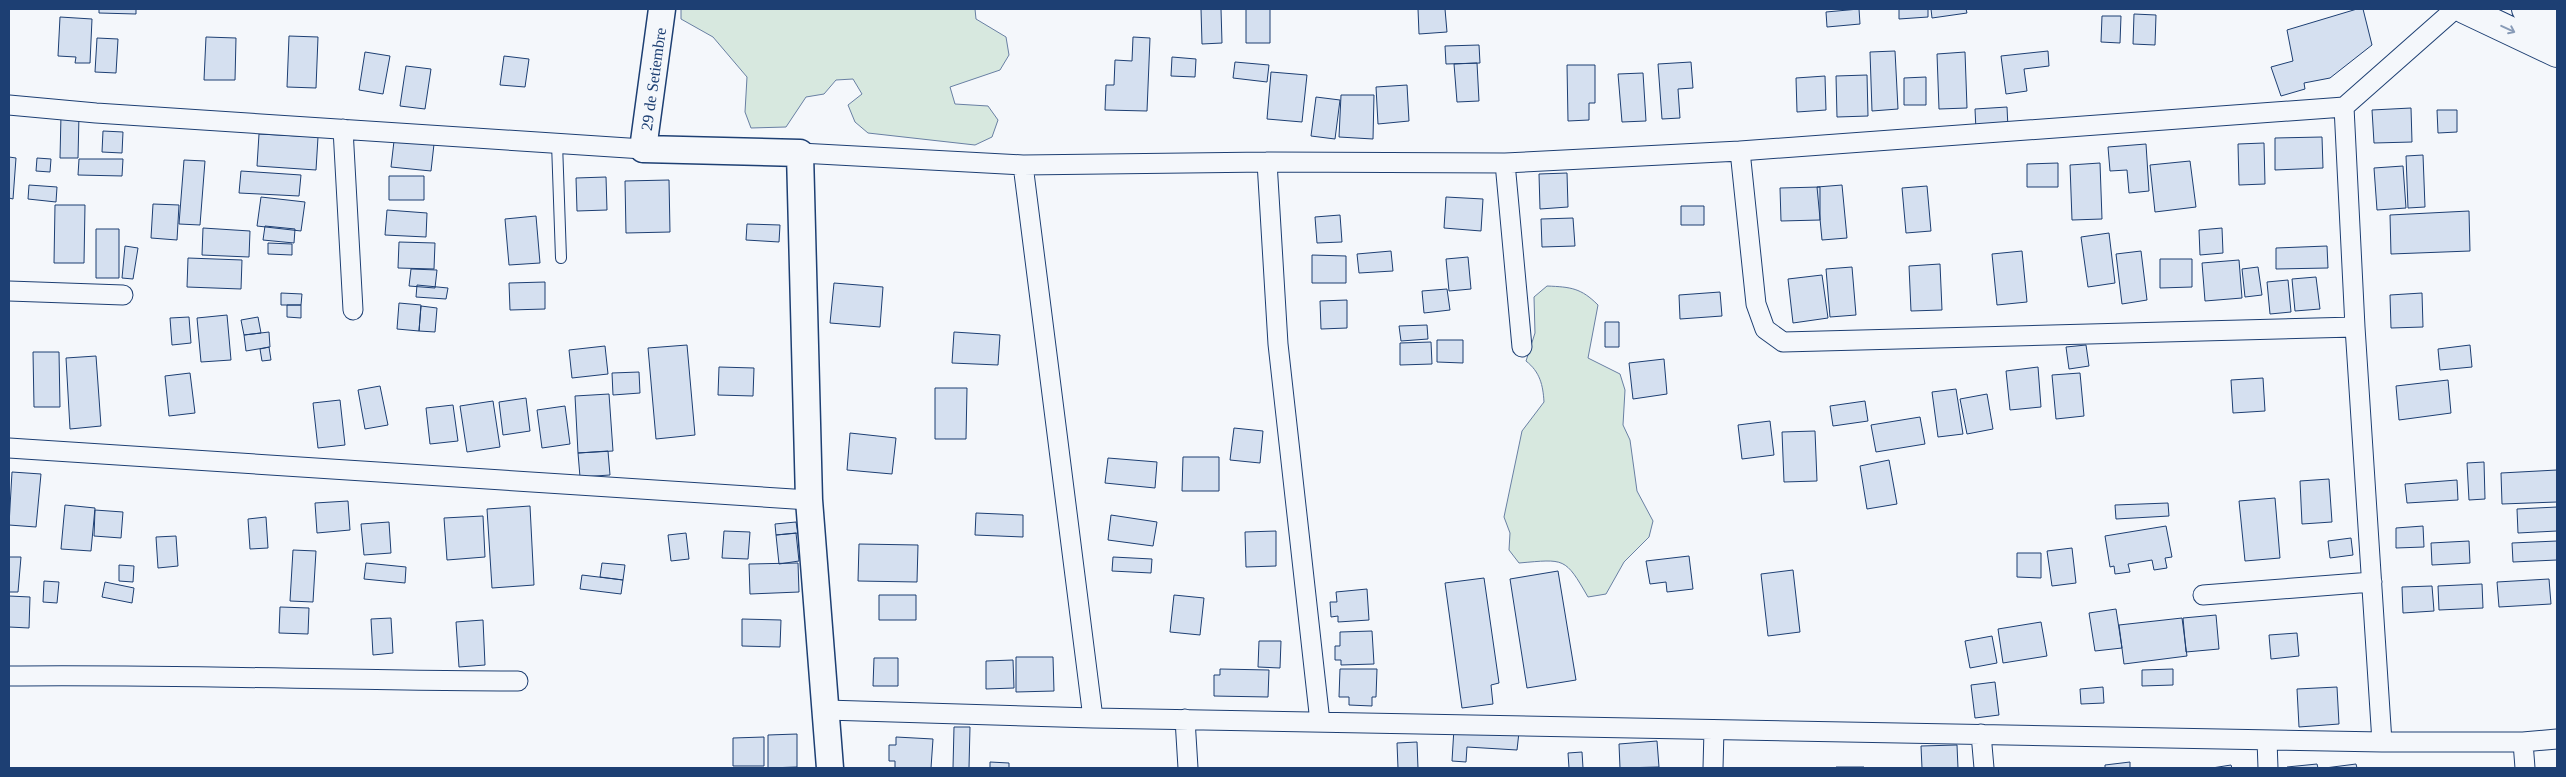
<svg xmlns="http://www.w3.org/2000/svg" width="2566" height="777" font-family="'Times New Roman',serif">
<rect width="100%" height="100%" fill="#f4f7fb"/>
<path fill="#d7e8df" stroke="#687fa3" d="M681 9H975L976 19 1006 37 1009 55 1000 70 950 87 955 104 988 106 998 120 992 137 975 145 868 133 855 122 848 105 862 94 853 79 836 80 824 94 806 97 786 127 751 128 745 112 747 77 713 37 681 19Z
M1547 286C1571 287 1581 288 1598 305L1588 358 1620 374 1625 390 1623 425 1630 440 1637 491 1653 521 1649 537 1624 562 1606 594 1588 597C1565 557 1565 559 1519 563L1509 550 1510 533 1504 517 1522 431 1544 402C1543 385 1540 372 1526 361L1535 333 1534 297Z"/>
<path fill="#d5e0f0" stroke="#1d3f73" d="M99 9H136V14L99 13Z
M1201 9H1221L1222 43 1202 44Z
M1246 9H1270V43H1246Z
M1418 9H1445L1447 32 1419 34Z
M1859 9 1860 24 1827 27 1826 12Z
M1899 9H1928V17L1899 19Z
M1931 9H1966L1967 13 1932 18Z
M2357 9H2363L2372 45 2330 78 2304 83 2305 89 2281 96 2271 67 2293 61 2287 30Z
M2134 14 2156 15 2155 45 2133 44Z
M2102 16H2121L2120 43 2101 42Z
M60 17 92 19 90 63H75L76 57 58 56Z
M289 36 318 37 316 88 287 87Z
M206 37 236 38 235 80H204Z
M1133 37 1150 38 1147 111 1105 110 1106 85H1114L1115 60 1132 61Z
M97 38 118 39 116 73 95 72Z
M1479 45 1480 63 1446 64 1445 46Z
M1895 51 1898 109 1872 111 1870 52Z
M2048 51 2049 66 2024 69 2027 91 2006 94 2001 56Z
M365 52 390 56 383 94 359 90Z
M1965 52 1967 108 1939 109 1937 54Z
M504 56 529 59 525 87 500 85Z
M1172 57 1196 59 1195 77 1171 76Z
M1235 62 1269 65 1267 82 1233 78Z
M1691 62 1693 88 1678 89 1680 118 1662 119 1658 64Z
M1477 63 1479 101 1457 102 1454 64Z
M1567 65H1595V103H1589V120L1568 121Z
M406 66 431 69 425 109 400 106Z
M1271 72 1307 75 1302 122 1267 119Z
M1643 73 1646 121 1622 122 1618 74Z
M1867 75 1868 116 1837 117 1836 76Z
M1825 76 1826 110 1797 112 1796 78Z
M1926 77V105H1904V78Z
M1407 85 1409 121 1378 124 1376 87Z
M1341 95H1374L1373 139 1339 137Z
M1316 97 1340 100 1335 139 1311 136Z
M2007 107 2008 128 1976 130 1975 109Z
M2411 108 2412 142 2374 143 2372 110Z
M2437 110H2457V132L2438 133Z
M61 115H79L78 158H60Z
M103 131 123 132 122 153 102 152Z
M259 134 318 137 316 170 257 166Z
M2322 137 2323 168 2275 170V138Z
M394 141 434 144 431 171 391 167Z
M2264 143 2265 184 2239 185 2238 144Z
M2146 144 2149 191 2129 193 2127 170 2110 171 2108 147Z
M2423 155 2425 207 2408 208 2406 156Z
M9 157 16 158 13 199 9 198Z
M37 158 51 159 50 172 36 171Z
M79 159H123L122 176 78 175Z
M184 160 205 161 200 225 179 224Z
M2190 161 2196 207 2155 212 2150 165Z
M2058 163V187H2027V164Z
M2100 163 2102 219 2072 220 2070 165Z
M2403 166 2406 208 2377 210 2374 168Z
M241 171 301 175 299 196 239 193Z
M1567 173 1568 207 1540 209 1539 174Z
M389 176H424V200H389Z
M606 177 607 210 577 211 576 178Z
M669 180 670 232 626 233 625 181Z
M29 185 57 187 56 202 28 199Z
M1842 185 1847 238 1822 240 1817 187Z
M1927 186 1931 231 1906 233 1902 188Z
M1820 187V220L1781 221 1780 188Z
M261 197 305 202 301 231 257 226Z
M1446 197 1483 199 1481 231 1444 228Z
M153 204 179 205 177 240 151 238Z
M55 205H85L84 263H54Z
M1681 206H1704V225H1681Z
M387 210 427 213 426 237 385 235Z
M2469 211 2470 251 2391 254 2390 215Z
M1340 215 1342 242 1317 243 1315 217Z
M536 216 540 263 509 265 505 219Z
M1573 218 1575 246 1542 247 1541 219Z
M747 224 780 225 779 242 746 240Z
M265 226 295 229 294 243 263 240Z
M203 228 250 231 249 257 202 255Z
M2222 228 2223 253 2200 255 2199 230Z
M96 229H119V278H96Z
M2109 233 2115 283 2088 287 2081 237Z
M399 242 435 243 434 269 398 268Z
M268 243 292 244V255L268 254Z
M125 246 138 248 133 279 122 278Z
M2327 246 2328 268 2276 269V248Z
M1391 251 1393 271 1359 273 1357 254Z
M2022 251 2027 302 1997 305 1992 254Z
M2141 251 2147 300 2122 304 2116 254Z
M1312 255 1346 256V283H1312Z
M1468 257 1471 289 1449 291 1446 259Z
M188 258 242 260 241 289 187 287Z
M2160 259H2192V287L2160 288Z
M2239 260 2242 298 2205 301 2202 263Z
M1940 264 1942 310 1911 311 1909 266Z
M1852 267 1856 315 1830 317 1826 269Z
M2258 267 2262 295 2245 297 2242 269Z
M411 269 437 270 435 288 409 286Z
M1822 275 1828 318 1793 323 1788 279Z
M2316 277 2320 309 2295 311 2292 279Z
M2288 280 2291 312 2270 314 2267 282Z
M545 282V309L510 310 509 283Z
M834 283 883 287 880 327 830 323Z
M417 285 448 288 446 299 416 297Z
M1447 289 1450 310 1424 313 1422 291Z
M1720 292 1722 316 1680 319 1679 295Z
M281 293 302 294 301 305H281Z
M2422 293 2423 327 2391 328 2390 295Z
M1347 300V328L1321 329 1320 301Z
M399 303 421 305 419 331 397 329Z
M287 305H301V318L287 317Z
M421 306 437 308 435 332 419 331Z
M227 315 231 360 201 362 197 318Z
M189 317 191 343 172 345 170 318Z
M258 317 261 333 244 335 241 320Z
M1605 322H1619V347H1605Z
M1427 325 1428 339 1401 341 1399 326Z
M269 332 270 347 246 351 244 335Z
M954 332 1000 335 998 365 952 363Z
M1437 340H1463V363L1437 362Z
M1431 342 1432 364 1400 365V343Z
M687 345 695 435 656 439 648 348Z
M2086 345 2089 366 2069 369 2066 347Z
M2470 345 2472 367 2440 370 2438 349Z
M605 346 608 374 572 378 569 350Z
M269 347 271 360 262 361 260 349Z
M33 352H59L60 407H34Z
M96 356 101 426 70 429 66 358Z
M1664 359 1667 394 1633 399 1629 363Z
M719 367 754 368 753 396 718 395Z
M2038 367 2041 407 2010 410 2006 371Z
M639 372 640 393 613 395 612 373Z
M190 373 195 413 169 416 165 376Z
M2080 373 2084 416 2056 419 2052 375Z
M2263 378 2265 411 2233 413 2231 380Z
M2448 380 2451 413 2399 420 2396 386Z
M380 386 388 425 365 429 358 390Z
M935 388H967L966 439H935Z
M1956 389 1963 434 1938 437 1932 392Z
M609 394 613 451 578 453 575 396Z
M1987 394 1993 429 1967 434 1960 399Z
M526 398 530 431 503 435 499 402Z
M340 400 345 445 318 448 313 403Z
M493 401 500 447 467 452 460 406Z
M1865 401 1868 421 1833 426 1830 406Z
M453 405 458 441 430 444 426 408Z
M565 406 570 444 542 448 537 410Z
M1920 417 1925 444 1876 452 1871 425Z
M1770 421 1774 455 1742 459 1738 425Z
M1234 428 1263 431 1260 463 1230 460Z
M1815 431 1817 481 1784 482 1782 432Z
M850 433 896 438 892 474 847 470Z
M608 451 610 475 580 477 578 453Z
M1183 457H1219V491H1182Z
M1108 458 1157 462 1155 488 1105 483Z
M1889 460 1897 504 1867 509 1860 466Z
M2484 462 2485 499 2469 500 2467 463Z
M2557 470V502L2502 504 2501 473Z
M12 472 41 474 36 527 9 525Z
M2329 479 2332 522 2302 524 2300 481Z
M2457 480 2458 500 2407 503 2405 484Z
M2275 498 2280 558 2245 561 2239 501Z
M348 501 350 530 317 533 315 503Z
M2168 503 2169 516 2116 519 2115 505Z
M65 505 95 508 91 551 61 549Z
M530 506 534 585 492 588 487 509Z
M2557 507V531L2518 533 2517 509Z
M95 510 123 512 121 538 94 536Z
M976 513 1023 515V537L975 535Z
M1111 515 1157 522 1153 546 1108 540Z
M483 516 485 557 447 560 444 518Z
M266 517 268 548 250 549 248 519Z
M389 522 391 553 364 555 361 524Z
M796 522 798 533 776 535 775 524Z
M2166 526 2172 557 2165 558 2167 568 2154 570 2152 560 2128 564 2130 572 2115 574 2114 566 2110 567 2105 536Z
M2423 526 2424 547 2396 548V528Z
M724 531 750 532 748 559 722 558Z
M1276 531V566L1246 567 1245 532Z
M686 533 689 559 671 561 668 535Z
M796 533 799 561 779 564 776 535Z
M176 536 178 566 158 568 156 537Z
M2351 538 2353 555 2330 558 2328 541Z
M2469 541 2470 563 2432 565 2431 543Z
M2557 541V560L2513 562 2512 543Z
M859 544 918 545 917 582 858 581Z
M2072 548 2076 583 2052 586 2047 551Z
M293 550 316 551 313 602 290 601Z
M2017 553H2041V578L2017 577Z
M1689 556 1693 589 1667 592 1666 582 1650 584 1646 561Z
M9 557H21L18 592H9Z
M1113 557 1152 559 1151 573 1112 571Z
M366 563 406 567 405 583 364 579Z
M602 563 625 565 623 580 600 577Z
M798 563 799 592 750 594 749 564Z
M119 565 134 566 133 582 119 581Z
M1793 570 1800 632 1768 636 1761 574Z
M1558 571 1576 680 1527 688 1510 579Z
M582 575 623 580 621 594 580 589Z
M1484 578 1499 683 1491 685 1493 704 1462 708 1445 583Z
M2549 579 2551 604 2499 607 2497 582Z
M44 581 59 582 57 603 43 602Z
M105 582 134 588 132 603 102 597Z
M2482 584 2483 608 2439 610 2438 586Z
M2432 586 2434 611 2403 613 2402 587Z
M1367 589 1369 620 1338 622V616L1331 617 1330 602H1337L1336 592Z
M879 595H916V620H879Z
M1174 595 1204 598 1200 635 1170 632Z
M9 596 30 597 29 628 9 627Z
M280 607 309 608 308 634 279 633Z
M2116 609 2122 648 2095 651 2089 613Z
M2216 615 2219 649 2186 652 2183 618Z
M391 618 393 653 373 655 371 619Z
M2182 618 2187 656 2124 664 2119 625Z
M742 619 781 620 780 647 742 646Z
M483 620 485 665 459 667 456 622Z
M2041 622 2047 656 2003 663 1998 629Z
M1372 631 1374 664 1341 665V660H1335V646H1340V632Z
M2297 633 2299 656 2271 659 2269 635Z
M1992 636 1997 663 1970 668 1965 641Z
M1259 641H1281L1280 668 1258 667Z
M1016 657H1053L1054 691 1016 692Z
M874 658H898V686H873Z
M1013 660 1014 688 986 689V661Z
M1220 669 1269 670 1268 697 1214 696V675H1220Z
M1340 669H1377L1376 697H1372V706L1349 705V697H1339Z
M2173 669V685L2142 686V670Z
M1995 682 1999 715 1975 718 1971 685Z
M2103 687 2104 703 2081 704 2080 689Z
M2337 687 2339 724 2299 727 2297 689Z
M954 727H970L969 768H953Z
M1454 728 1519 732 1517 750 1467 747 1466 762 1452 761Z
M797 734V767L768 768V735Z
M764 737V766H733V738Z
M896 737 933 739 931 768H895V761H889V745H896Z
M1657 741 1659 767 1620 768 1619 744Z
M1417 742 1418 768H1398L1397 743Z
M1957 745 1958 768H1922L1921 746Z
M1582 752 1583 768H1569L1568 753Z
M990 762 1009 763V768H990Z
M2130 762V768H2105V765Z
M2317 764 2318 768H2287V767Z
M2356 764 2357 768H2325Z
M2231 765 2232 768H2212Z
M1836 767H1864V768H1836Z"/>
<g fill="none" stroke-linecap="round" stroke-linejoin="round">
<defs>
<path id="lane" d="M557 143 561 258"/>
<path id="street" d="M9 105 96 113 643 149
M2344 107 2355 327 2382 742
M343 129 353 310
M1740 151 1756 304 1765 329 1783 342 2355 327
M800 153 1023 165 1267 162 1505 163 1740 151 2344 107 2455 9
M1267 162 1278 344 1320 722
M1505 163 1522 347
M1023 165 1093 718
M9 291 123 295
M9 448 809 500
M2203 595 2372 582
M9 676C179 674 348 681 518 681
M826 710 1093 718 2382 742H2523L2557 739
M1185 719 1188 768
M1981 734 1984 768
M2267 740 2268 768
M2523 742 2525 768
M1713 768 1714 730"/>
<path id="secondary" d="M662 9 643 149 800 153 809 500 830 768"/>
<path id="highway" d="M2464 9 2557 53
M2526 9 2557 24"/>
</defs>
<use href="#lane" stroke="#1d3f73" stroke-width="12"/>
<use href="#street" stroke="#1d3f73" stroke-width="21"/>
<use href="#secondary" stroke="#1d3f73" stroke-width="29"/>
<use href="#highway" stroke="#1d3f73" stroke-width="30"/>
<use href="#lane" stroke="#f4f7fb" stroke-width="10"/>
<use href="#street" stroke="#f4f7fb" stroke-width="19"/>
<use href="#secondary" stroke="#f4f7fb" stroke-width="26"/>
<use href="#highway" stroke="#f4f7fb" stroke-width="28"/>
</g>
<defs><path id="oneway-shaft" d="M-6 0H5M1.5-3L5.5 0L1.5 3" fill="none" stroke-width="1.6" stroke-linecap="round" stroke-linejoin="round" transform="scale(1.25)"/></defs>
<use stroke="#889bb7" href="#oneway-shaft" transform="translate(2508 29) rotate(25)"/>
<g text-anchor="middle" stroke-width="4" stroke-linejoin="round" paint-order="stroke">
<g font-size="16" fill="#1d3f73" stroke="#f4f7fb">
<text transform="translate(653 79) rotate(-82)" y="6">29 de Setiembre</text>
</g>
</g>
<rect width="2566" height="777" fill="none" stroke="#1d3f73" stroke-width="20"/>
</svg>
